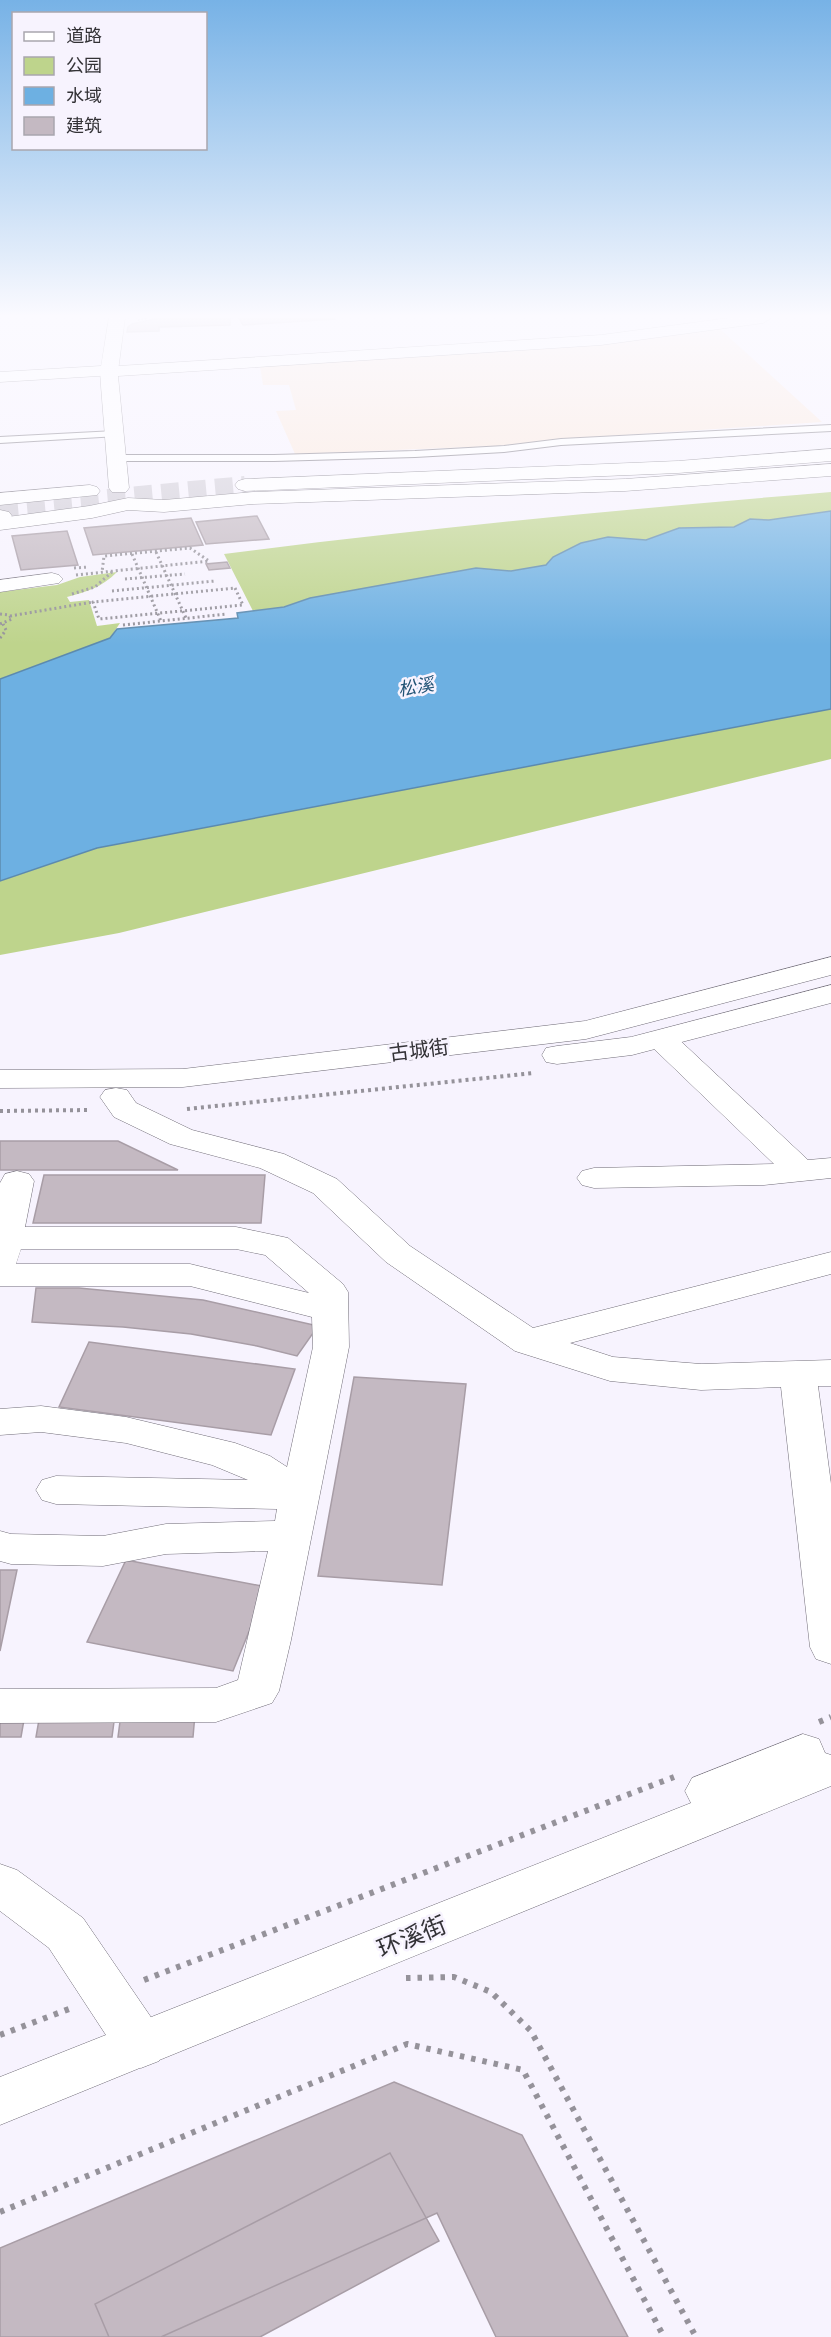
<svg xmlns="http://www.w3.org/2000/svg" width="831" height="2337" font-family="Manrope,'Noto Sans SC',sans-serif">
<rect width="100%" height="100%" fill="#f7f3fe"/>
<path fill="#fce7d9" d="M720 329 822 422 566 439 496 446 295 454 276 411 296 410 289 385H263L260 366 558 348Z"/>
<path fill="#bed48c" d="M831 492V511L769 520 750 519 734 527 679 528 646 540 608 537 581 543 554 557 547 565 511 571 476 568 310 598 284 607 253 611 224 554C426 528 628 509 831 492Z
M117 572C102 587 87 592 67 597L70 602 89 600 97 626 120 623 110 638 0 679V592L57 585 80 577Z
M831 709V759L119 933 0 955V881L97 848Z"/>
<path fill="#6db0e2" stroke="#5c8aae" stroke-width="1.5" d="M831 511V709L97 848 0 881V679L110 638 117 629 238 618 237 613 284 607 310 598 476 568 511 571 546 565 553 557 581 543 608 537 646 540 679 528 734 527 750 519 769 520Z"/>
<path fill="#c4b9c2" stroke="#a89da6" stroke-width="1.5" d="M159 318H230V325L159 327V331L127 332 128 327 132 324Z
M239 318H333L334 319 243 325Z
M257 516 269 539 206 544 196 522Z
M191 518 203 545 93 555 84 528Z
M67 531 78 565 21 570 12 536Z
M227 562 230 568 209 570 206 564Z
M0 1141H118L178 1170H0Z
M44 1175H265L261 1223H33Z
M36 1288H79L203 1300 318 1326 297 1356 257 1346 191 1334 123 1327 32 1322Z
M89 1342 295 1369 271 1435 59 1407Z
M354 1377 466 1384 442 1585 318 1576Z
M126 1560 267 1587 233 1671 87 1642Z
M0 1570H17L0 1651Z
M0 1714H25L21 1737H0Z
M40 1714H115L112 1737H36Z
M121 1714H195L193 1737H118Z
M394 2082 522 2135 628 2337H496L437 2213 161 2337H0V2248Z
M390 2153 439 2241 260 2337H109L95 2304Z"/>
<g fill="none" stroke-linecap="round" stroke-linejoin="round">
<path stroke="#d0ccd6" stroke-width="18" stroke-dasharray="18 9" stroke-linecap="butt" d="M0 508 245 485"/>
<defs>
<path id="service" d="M831 425V431L561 445 504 452 415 457 274 461H119L114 458 119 455H274L415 451 504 446 561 439Z
M115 431 120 434 118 436 0 443V437Z"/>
<path id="minor" d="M729 318H771L763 323 601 345 118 376 129 488 126 492H112L109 488 101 386 100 371 103 367 601 335Z
M52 573 59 575 63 579 59 583 0 592V580Z
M661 1030 672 1033 808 1160 831 1158V1178L764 1185 594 1188 582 1185 577 1178 582 1171 594 1168 774 1164 650 1045 646 1039 650 1033Z
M116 1088 127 1090 136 1103 192 1130 284 1154 337 1179 410 1246 533 1328 831 1252V1274L570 1343 613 1357 701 1364 831 1360V1386H818L831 1484V1664L816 1659 810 1647 781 1387 701 1390 610 1381 515 1351 386 1262 313 1193 260 1168 170 1144 114 1117 100 1097 105 1090Z
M17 1171 29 1174 34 1181 25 1227H236L288 1238 343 1284 348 1292 349 1347 291 1640 279 1691 272 1703 216 1722 0 1723V1689L216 1688 238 1680 268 1551 166 1554 103 1566 11 1564 0 1561V1531L11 1534 103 1536 166 1524 275 1521 277 1509 56 1504 42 1500 36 1490 42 1480 56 1476 248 1480 212 1465 126 1443 41 1432 0 1435V1409L41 1406 126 1417 235 1443 270 1456 287 1467 313 1347 312 1317 190 1286H0V1183L5 1174ZM21 1249H236L265 1255 309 1293 190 1264H16Z
M0 1864 17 1870 83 1918 159 2029 166 2045 159 2061 141 2068 123 2061 49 1948 0 1911Z"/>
<path id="tertiary" d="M109 318H125L118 371 115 375 0 382V372L101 366Z
M831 464V476L625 491 253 504 164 512 128 510 92 518 0 530V518L89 506 128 498 164 500 253 492 625 479Z
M90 485 97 487 100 491 97 495 0 505V493Z
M803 1734 819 1739 825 1753 831 1755V1786L0 2125V2077L691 1803 685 1791 692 1778Z"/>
<path id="secondary" d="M831 449V461L678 473 245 491 238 489 235 485 238 481 245 479 678 461Z
M0 510 9 512 12 516 9 520 0 522Z
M831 957V975L586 1039 183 1087 0 1088V1070L183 1069 585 1021Z
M831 985V1003L632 1055 557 1064 546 1062 542 1055 546 1048 557 1046 631 1037Z"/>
</defs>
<use href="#service" stroke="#716d78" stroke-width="2"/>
<use href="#minor" stroke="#716d78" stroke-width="1"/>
<use href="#tertiary" stroke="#716d78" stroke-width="1"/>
<use href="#secondary" stroke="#716d78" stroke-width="1"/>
<path stroke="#95929a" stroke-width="2" stroke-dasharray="1.5 2" stroke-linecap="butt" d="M138 320 148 318"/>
<path stroke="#95929a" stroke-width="3" stroke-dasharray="2 3" stroke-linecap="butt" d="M156 552 186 618
M132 554 161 621
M74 568 88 567
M76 575 209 561 190 548 104 556 102 572
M125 579 185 574
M235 588 243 605 99 619 93 602Z
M112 591 215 581
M72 594 95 587 113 571
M0 614 9 615 12 619 0 624
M10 616 93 602
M123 625 227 614
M0 638 6 630 3 624"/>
<path stroke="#95929a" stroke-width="4" stroke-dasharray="3 4" stroke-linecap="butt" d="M187 1109 534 1073
M0 1111 89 1110"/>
<path stroke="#95929a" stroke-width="6" stroke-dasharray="4.5 7" stroke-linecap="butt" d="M819 1722 831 1717
M406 1978 454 1977 491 1992 531 2031 696 2337
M144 1980 674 1777
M0 2035 69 2009
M0 2212 407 2044 523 2070 664 2337"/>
<use href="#service" fill="#fff" fill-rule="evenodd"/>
<use href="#minor" fill="#fff" fill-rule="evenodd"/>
<use href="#tertiary" fill="#fff" fill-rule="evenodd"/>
<use href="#secondary" fill="#fff" fill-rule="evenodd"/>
</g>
<linearGradient id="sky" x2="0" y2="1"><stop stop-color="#77b2e6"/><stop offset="0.49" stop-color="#fbfaff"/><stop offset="1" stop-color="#fbfaff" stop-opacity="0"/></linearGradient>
<rect width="831" height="645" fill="url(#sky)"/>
<g text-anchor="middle" stroke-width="5" stroke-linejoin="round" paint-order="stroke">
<g font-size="18" font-style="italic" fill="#215375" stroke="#f7f3fe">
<text transform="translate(416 687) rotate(-10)" y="6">松溪</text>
</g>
<g font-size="20" fill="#333236" stroke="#f7f3fe">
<text transform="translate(419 1050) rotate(-7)" y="7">古城街</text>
</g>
<g font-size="24" fill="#333236" stroke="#f7f3fe">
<text transform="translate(412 1937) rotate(-22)" y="8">环溪街</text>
</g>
</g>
<rect x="12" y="12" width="195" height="138" fill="#f7f3fe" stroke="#a9a6ae" stroke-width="1.5"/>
<rect x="24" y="32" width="30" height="9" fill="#ffffff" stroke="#a9a6ae" stroke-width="1.5"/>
<text x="66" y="42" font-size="18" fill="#333236">道路</text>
<rect x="24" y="57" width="30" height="18" fill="#bed48c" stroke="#a9a6ae" stroke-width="1.5"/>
<text x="66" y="72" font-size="18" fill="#333236">公园</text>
<rect x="24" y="87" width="30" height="18" fill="#6db0e2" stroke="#a9a6ae" stroke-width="1.5"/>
<text x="66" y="102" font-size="18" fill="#333236">水域</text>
<rect x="24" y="117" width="30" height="18" fill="#c4b9c2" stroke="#a9a6ae" stroke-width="1.5"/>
<text x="66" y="132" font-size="18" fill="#333236">建筑</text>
</svg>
